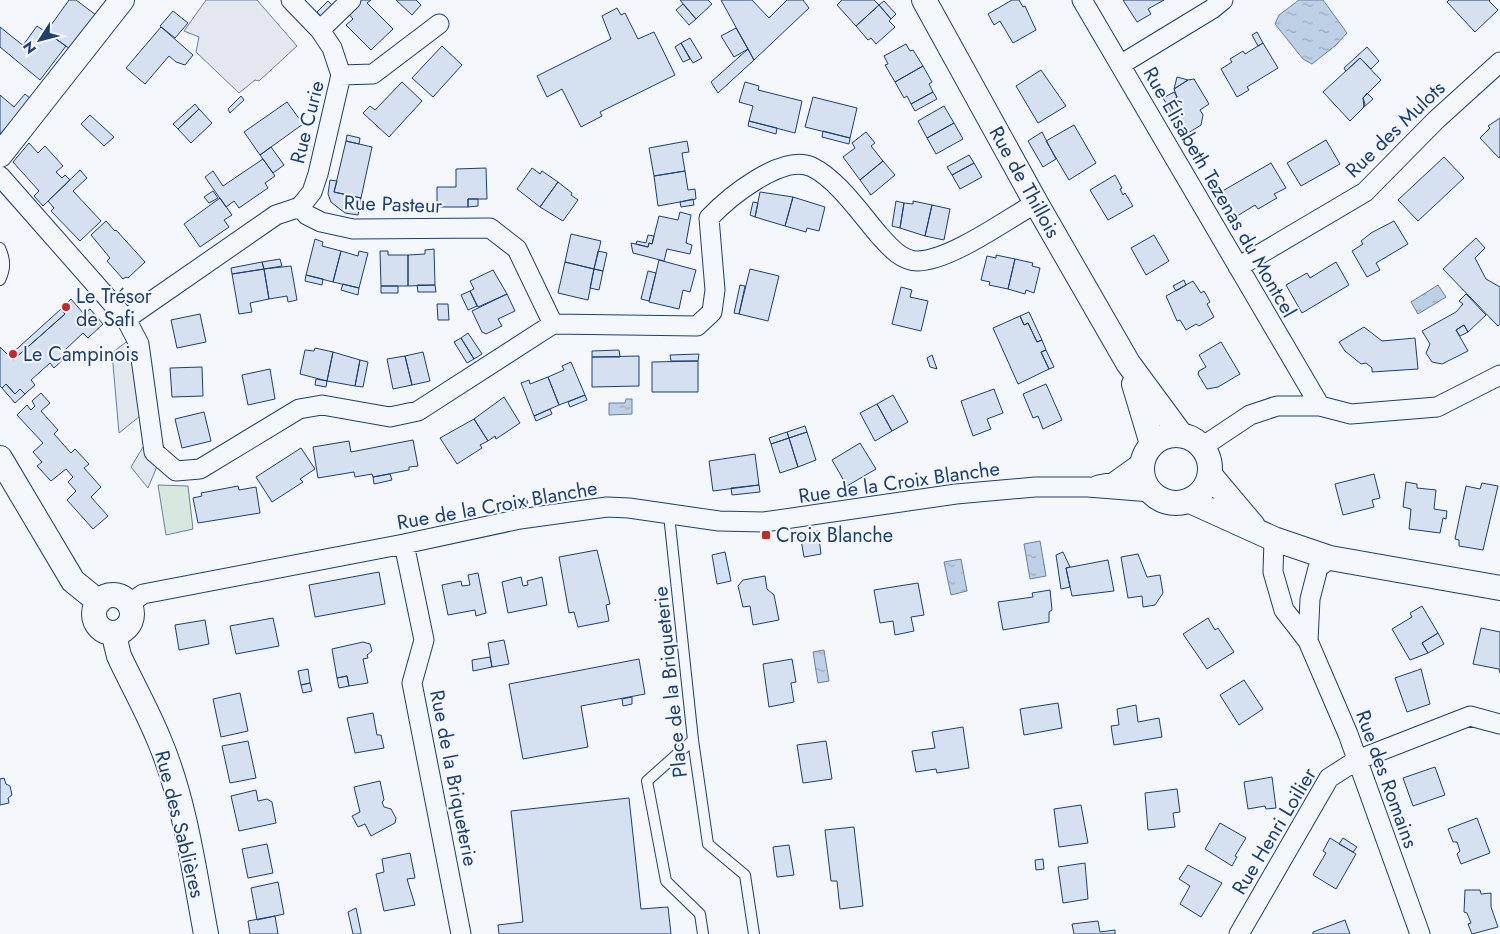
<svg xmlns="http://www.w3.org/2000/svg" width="1500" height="934" font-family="Jost,sans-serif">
<defs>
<pattern id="water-ripples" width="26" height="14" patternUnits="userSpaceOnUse" patternTransform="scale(1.25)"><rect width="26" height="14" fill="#bed0e5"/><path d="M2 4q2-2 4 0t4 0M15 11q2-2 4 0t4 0" fill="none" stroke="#9aaabe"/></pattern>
</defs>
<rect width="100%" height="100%" fill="#f4f7fb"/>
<path fill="#d7e8df" stroke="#687fa3" d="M158 485 188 486 193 529 166 535Z"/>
<path fill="#e3e8f0" stroke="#687fa3" d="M206 0H257L297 46 259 81 255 80 239 93 196 52 199 37 184 31Z
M130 339 140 416 119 433 112 353Z
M143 447 158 464 148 488 131 467Z"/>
<path fill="url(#water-ripples)" stroke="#687fa3" d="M1299 0H1323L1347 33 1336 45 1312 64 1303 59 1275 24 1279 15Z
M1438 285 1446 297 1418 314 1411 302Z
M626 399H632V414L609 415V403H625Z
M1040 541 1046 576 1030 579 1024 544Z
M961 559 967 591 951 595 944 562Z
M824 650 829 681 818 683 813 652Z"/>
<path fill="#d5e0f0" stroke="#1d3f73" d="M69 0H76L96 15 70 49 46 32Z
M357 0H371L367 3 393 29 371 50 346 25 353 19 346 11Z
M396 0H416L421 5 412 15Z
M680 0H708L712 4 696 19Z
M721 0H752L769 18 787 0H803L809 8 754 60Z
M842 0H874L879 5 856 26 837 5Z
M1012 0H1019L1023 7 1025 6 1036 30 1013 43 1000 21 994 25 988 14Z
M1123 0H1164L1148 9 1151 14 1137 22Z
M1449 0H1490L1489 1 1498 10 1475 32 1447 2Z
M328 1 334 7 323 18 317 12Z
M884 1 896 14 891 19 879 5Z
M683 4 696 19 689 25 676 10Z
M879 5 891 19 889 21 895 27 876 44 871 38 868 40 856 26Z
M617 8 621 15 625 13 638 39 654 32 675 75 600 112 602 116 581 127 562 89 547 97 537 76 611 39 602 16Z
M173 11 188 23 175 38 160 26Z
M37 26 66 46 40 80 0 47V27L30 51 24 44Z
M161 27 193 55 185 65 176 62 169 56 145 84 126 68Z
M736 28 748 49 734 57 721 36Z
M1257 32 1263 43 1258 46 1252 35Z
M690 38 702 58 693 63 681 43Z
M681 43 690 59 683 62 675 47Z
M1263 43 1278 68 1247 87 1249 90 1237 97 1221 69 1232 62 1230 59 1243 51 1245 54Z
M906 44 910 51 913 50 923 66 895 82 885 65 888 64 884 56Z
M442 46 462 65 433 97 412 78Z
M1367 47 1379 61 1371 69 1360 58 1346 71 1344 68Z
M748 49 754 60 718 93 711 82Z
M1360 58 1381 80 1363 98 1364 107 1350 121 1323 92Z
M923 66 932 82 929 84 933 92 911 104 907 96 904 98 895 82Z
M1041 70 1066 106 1038 123 1016 86Z
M1177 77 1188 80 1174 89Z
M1194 79 1209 104 1200 110 1203 115 1201 125 1185 135 1166 103 1177 97 1174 89 1188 80Z
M402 82 422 101 389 137 363 113 370 106 375 110Z
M745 82 759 86 758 90 802 101 795 133 749 121 753 106 739 102Z
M933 92 937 99 915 111 911 104Z
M1174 92 1177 97 1166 103 1163 98Z
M1367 93 1373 99 1363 108 1365 104 1363 98Z
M25 94 31 99 0 134V95L14 107Z
M241 96 244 100 230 113 228 109Z
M813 97 857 108 850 138 805 127Z
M287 102 303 124 260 155 244 132Z
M195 104 199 109 178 129 173 124Z
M944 106 954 123 927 138 918 121Z
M199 109 212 123 191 143 178 129Z
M90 115 114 137 104 146 81 124Z
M1500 118V156L1499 158 1480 138 1490 128 1488 126Z
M749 121 777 128 776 134 748 126Z
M954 123 963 139 936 154 927 138Z
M1074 125 1096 163 1069 180 1046 141Z
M823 131 850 138 849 144 822 137Z
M866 132 875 143 871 146 883 161 860 180 843 157 855 148 852 143Z
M1042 132 1056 159 1043 167 1028 141Z
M347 135 360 138 359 144 346 141Z
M1326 140 1340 164 1301 186 1287 163Z
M346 141 372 147 361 198 334 192Z
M687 141 689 152 682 153 685 171 654 176 649 148Z
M29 143 38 153 45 146 63 166 56 172 62 178 65 175 70 180 43 206 34 196 39 191 13 162Z
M271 147 284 165 273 173 260 155Z
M969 155 974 163 952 175 947 167Z
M1444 157 1464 178 1418 221 1398 200Z
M263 159 275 176 265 183 268 188 239 208 234 201 226 207 205 177 213 171 223 186Z
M883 161 895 175 871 195 860 180Z
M974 163 982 177 960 189 952 175Z
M1271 163 1286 188 1274 194 1277 198 1258 209 1255 205 1234 218 1219 193Z
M486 168 487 199H468V207H437V187H456V169Z
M532 168 540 174 542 171 558 182 540 207 517 189Z
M80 170 87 178 73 191 101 221 80 241 51 211 54 208 48 201Z
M685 171 688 190 695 189 696 199 658 206 654 176Z
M1115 175 1122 188 1120 189 1123 195 1125 193 1133 206 1108 220 1090 190Z
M330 180 337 181 334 192 361 198 358 215 345 213 331 202 328 194Z
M558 182 572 193 571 195 578 200 563 221 540 207Z
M213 191 218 198 209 203 204 197Z
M760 192 793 197 785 226 755 217Z
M793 197 825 207 819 231 807 228 806 232 785 226Z
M220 198 232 215 224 220 229 227 200 247 184 224Z
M468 199H478V206L468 207Z
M693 199 694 205 681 207 680 202Z
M896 201 904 203 900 228 892 226Z
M913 201 932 205 925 236 900 228 904 203 913 204Z
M753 202 758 203 755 217 750 215Z
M932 205 950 209 944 240 925 236Z
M680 212 691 215 686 243 692 245 690 254 667 249 664 261 633 253 631 243 648 247 649 243 652 244 659 216 678 220Z
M106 221 115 231 116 230 145 262 128 278 126 277 123 279 107 261 110 258 91 235Z
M1394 221 1408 244 1376 263 1380 270 1367 277 1352 251 1363 244 1361 241 1371 233Z
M571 234 601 241 594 269 565 262Z
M648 235 654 236 652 244 649 243 648 247 636 244 637 241 646 243Z
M1154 235 1169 261 1146 275 1131 248Z
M1476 238 1485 248 1475 258 1486 279 1500 287V324L1498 326 1443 269Z
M315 239 323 242 322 246 341 251 333 282 306 275Z
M434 249 435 285 408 286V255L425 254V250Z
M341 251 358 256 359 251 368 253 359 288 333 282Z
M380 251H388V255H408V286H381Z
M598 251 607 253 603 271 594 269Z
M996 255 1015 259 1008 289 989 285 990 282 981 280 987 256 996 258Z
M280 259 282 266 264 269 262 262Z
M1015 259 1033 263 1032 266 1040 268 1034 293 1026 290 1025 294 1008 289Z
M659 260 696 270 690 292 683 290 679 309 649 302Z
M262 262 264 269 232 274 231 268Z
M565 262 594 269 588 300 558 293Z
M1336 262 1349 285 1302 313 1286 285 1307 273 1310 278Z
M291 266 297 300 288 302 287 296 269 299 264 269Z
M264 269 269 299 250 303 252 312 239 314 232 274Z
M594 269 603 271 599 290 590 288Z
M750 269 779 276 768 321 739 314Z
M493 270 507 294 478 307 470 291 474 289 470 281Z
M648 271 656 273 649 301 641 299Z
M306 275 323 279 322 285 305 281Z
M1184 280 1186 285 1176 291 1173 286Z
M1193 281 1201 293 1204 291 1207 296 1210 302 1207 304 1214 317 1199 326 1196 324 1186 330 1180 320 1177 321 1166 296Z
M343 284 359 288 358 295 341 290Z
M417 285H435L436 292H418Z
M740 285 745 286 739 314 734 313Z
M381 286H398V293H381Z
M901 287 912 290 910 297 928 301 921 331 892 324Z
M470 291 477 306 468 310 461 295Z
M507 294 515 311 498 319 502 326 486 334 482 332 472 311Z
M1466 294 1486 315 1468 332 1464 325 1456 330 1468 351 1442 364 1432 362 1426 353 1430 344 1422 331 1456 312 1463 304 1459 301Z
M71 299 84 314 90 309 103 324 88 338 83 333 65 350 69 354 54 368 50 363 31 380 35 385 25 394 20 389 15 394 6 384 2 388 0 386V347L13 360 65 314 61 309Z
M437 304H448L449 320H438Z
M61 309 65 314 13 360 9 356Z
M1029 312 1042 340 1037 342 1028 323 1024 325 1020 316Z
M200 314 206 342 177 348 171 320Z
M1020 316 1024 325 1028 323 1037 342 1042 340 1046 350 1041 352 1049 369 1018 384 993 328Z
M1464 325 1468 332 1460 336 1456 330Z
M1364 327 1382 341 1415 338 1418 369 1372 372V368L1366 363 1361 364 1345 351 1339 342Z
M468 333 482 354 474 359 461 338Z
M461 338 474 359 467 363 454 342Z
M1221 342 1240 374 1218 387 1207 389 1198 374 1199 371 1206 367 1199 355Z
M315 348 333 352 327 381 300 374 305 350 314 351Z
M619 350 620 357H592V351Z
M1046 350 1054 367 1049 369 1041 352Z
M333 352 360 360 355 386 327 381Z
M423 352 430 381 412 385 405 356Z
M699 354 698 361H671L670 355Z
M932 355 937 369 930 367 927 358Z
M405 356 412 385 393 389 387 359Z
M639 356V386L592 387V357Z
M360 360 368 362 363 387 355 386Z
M698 361V392H652V362Z
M571 362 585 395 559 405 548 377 564 370 562 366Z
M202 367 203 396 172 397 170 368Z
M270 369 275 399 248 405 242 375Z
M548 377 559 405 534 416 521 383 529 380 530 384Z
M316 379 327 381 326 387 315 385Z
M6 384 15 394 20 389 25 394 15 403 2 388Z
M1046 384 1062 420 1043 429 1038 416 1033 418 1023 394Z
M994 389 1003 413 987 419 991 429 973 436 961 401Z
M41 393 50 403 41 411 58 430 54 434 71 453 75 449 89 464 84 468 101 487 91 497 108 516 93 529 67 500 76 491 68 482 73 477 66 469 51 481 37 466 42 462 33 452 43 443 17 415 27 405 31 410 35 406 32 401Z
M585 395 587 400 570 407 568 402Z
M893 395 908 422 892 431 877 404Z
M504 397 520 423 496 439 495 436 488 441 474 419Z
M877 404 892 431 875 441 860 413Z
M550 409 552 414 536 421 534 416Z
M204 412 211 441 182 448 175 419Z
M474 419 488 441 480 445 482 448 457 464 440 438Z
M805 426 807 432 789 438 787 432Z
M787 432 789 438 771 444 769 438Z
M807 432 816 460 798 467 789 438Z
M789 438 798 467 780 473 771 444Z
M413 440 418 466 409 467V470L373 477 372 474 355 477 354 472 318 478 313 447 349 441 351 452Z
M860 443 876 469 847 486 832 460Z
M301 448 315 469 300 479 303 482 272 502 256 477Z
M755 454 759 485 713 491 709 461Z
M390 474 392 480 374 484 373 477Z
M1374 474 1380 498 1372 500 1374 507 1343 515 1335 484Z
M1406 482 1417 484V488L1436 490 1434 509 1447 511 1446 519 1443 518 1440 533 1409 529 1411 509 1403 507Z
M1482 483 1498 486 1483 550 1459 546V540L1455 539 1466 486 1480 489Z
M759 485 760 492 732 495 731 488Z
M238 486 239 490 256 487 260 513 198 523 193 498 202 496 201 493Z
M526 498 528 503 513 506 512 500Z
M818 531 821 554 804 557 800 534Z
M597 550 610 604 606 605 609 621 578 627 574 612 569 613 559 557Z
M725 552 731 581 717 584 712 555Z
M1063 552 1070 567 1066 568 1070 587 1061 589 1056 555Z
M1138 554 1147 577 1160 575 1163 593 1155 605 1143 607 1142 596 1128 598 1121 557Z
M1108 560 1114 591 1072 596 1066 568Z
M379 572 385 604 315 617 309 585Z
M478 573 486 613 476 616 475 610 448 615 442 585 461 581 462 586 470 585 468 575Z
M765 576 767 589 774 595 779 620 753 625 750 606 743 607 738 586 743 580Z
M521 577 523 586 528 585 527 581 542 577 547 605 508 613 502 582Z
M918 583 924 615 911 617 914 631 895 635 893 621 880 623 874 590Z
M1050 590 1052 610 1049 612V622L1003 630 998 602 1033 597 1032 593Z
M1422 606 1438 633 1422 643 1428 653 1410 660 1392 629 1412 617 1410 613Z
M273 618 279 646 236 654 230 626Z
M1208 618 1215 630 1218 628 1234 652 1207 669 1183 634Z
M205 620 209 644 179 650 175 625Z
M1481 628 1500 632V673L1499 669 1473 664Z
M1438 633 1444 644 1428 653 1422 643Z
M504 640 509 664 492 667 488 643Z
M363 642 370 644 372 651 367 655 368 658 363 659 368 683 349 686 347 676 337 678 332 649Z
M490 657 492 667 473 671 472 660Z
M639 659 645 694 581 706 588 747 523 759 509 684Z
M792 659 796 682 791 683 794 702 769 707 763 664Z
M308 669 310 683 301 685 298 671Z
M1421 669 1430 704 1407 712 1395 678Z
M347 676 349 686 339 688 337 678Z
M1244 680 1263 709 1239 725 1220 695Z
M310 683 312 691 303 693 301 685Z
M240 693 248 731 221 737 213 699Z
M632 697V704L623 706 622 699Z
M1058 703 1062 728 1024 735 1020 709Z
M1136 705 1138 722 1159 718 1162 737 1114 745 1111 726 1119 725 1117 709Z
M373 713 377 735H381L384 748 355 753 347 718Z
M963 727 969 768 937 773 936 769 916 772 912 751 935 748 932 732Z
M248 741 256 778 230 783 222 746Z
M826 741 832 779 803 783 797 745Z
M1435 767 1445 795 1413 806 1403 778Z
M1272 777 1276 808 1266 809 1265 806 1248 809 1244 782Z
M4 778 6 784 10 786 12 795 8 798 9 803 0 805V779Z
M380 781 384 800 382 802 384 807 391 809 396 818 395 823 371 836 365 824 358 827 352 816 360 812 354 787Z
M1177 789 1180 812 1173 813 1175 827 1148 830 1145 793Z
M256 790 258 801 267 799 272 802 276 823 239 831 231 796Z
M629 798 641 909 668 907 671 934H499L498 925 523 922 511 811Z
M1081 805 1088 843 1059 847 1054 809Z
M1477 818 1490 853 1461 864 1457 854 1460 851 1457 842H1453L1448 829Z
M1220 823 1246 838 1235 856 1237 857 1232 866 1205 849Z
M854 827 863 906 840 909 837 881H831L825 830Z
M1330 838 1356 854 1336 889 1313 875 1326 853 1323 851Z
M1343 838 1357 847 1353 852 1339 844Z
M267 844 273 873 248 878 242 849Z
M789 845 794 875 777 877 773 847Z
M410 853 415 878 407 879 415 905 384 911 376 874 384 872 382 859Z
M1043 859 1044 869 1036 870 1035 860Z
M1085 863 1088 899 1063 903 1058 867Z
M1188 865 1222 883 1201 917 1180 904 1190 886 1179 879Z
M278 882 284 914 257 920 251 888Z
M1465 890H1480L1481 894 1491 893V907L1498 927 1472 934 1468 924 1471 923 1467 913 1464 912Z
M356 908 361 932V934H353L348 912Z
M275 916 278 934H250L248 921Z
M1345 920 1350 934H1313V932Z
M1098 921 1100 932 1115 930V934H1074L1072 924Z"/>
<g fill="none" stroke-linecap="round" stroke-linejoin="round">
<defs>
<path id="service" d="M0 248C5 259 6 268 0 280
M669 515 693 740 708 844 745 875 754 934
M693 740 647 781 666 881 700 914 703 934"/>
<path id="minor" d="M291 0 320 30 332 48 341 75 318 174 312 192 300 207
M1082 0 1320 406
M320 30 351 0
M1120 65 1212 9 1223 0
M341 75 373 74 439 24
M0 176 126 319 139 344 154 452 176 471 200 469 299 409 322 405 390 417 418 411 553 324 697 326 712 312 715 290 709 218C728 198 782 153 812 167 837 179 861 214 879 235 889 246 901 261 918 261 951 260 1006 220 1036 203
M300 207 307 215 321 222 353 229 490 228 517 249 553 324
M1238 267 1365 192 1436 120 1500 62
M126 319 276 215 300 207
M1202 447 1250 415 1277 406H1320L1351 414 1437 407 1500 375
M1098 485 1114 482 1142 462
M1274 539 1273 572 1284 610 1308 641 1348 734 1420 934
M404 544 424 640 412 683 461 934
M129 604 143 594 404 544 520 519 607 507 629 508 719 521 764 522 956 494 1035 487H1088L1151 492
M1308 641 1310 599 1318 568 1330 558
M1239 934 1329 778 1357 760 1470 716 1500 724"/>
<path id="tertiary" d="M924 0 1036 203 1128 363 1181 435
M0 155 122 0
M1134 384 1152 444
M1142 469a34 34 0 1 1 68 0a34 34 0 1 1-68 0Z
M0 458 73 581 99 602
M1210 475 1253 526
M1190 501 1274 539 1330 558 1500 588
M94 614a19 19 0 1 1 38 0a19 19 0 1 1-38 0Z
M117 633 116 644 119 656C132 684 148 712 160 742 185 802 194 870 206 934"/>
</defs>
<use href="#service" stroke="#1d3f73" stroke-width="12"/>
<use href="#minor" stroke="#1d3f73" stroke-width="21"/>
<use href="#tertiary" stroke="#1d3f73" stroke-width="26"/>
<use href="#service" stroke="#f4f7fb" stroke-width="10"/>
<use href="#minor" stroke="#f4f7fb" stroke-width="19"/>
<use href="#tertiary" stroke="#f4f7fb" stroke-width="24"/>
</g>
<g fill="#c62828" stroke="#f4f7fb" stroke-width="2">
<circle cx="66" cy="307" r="5"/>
<circle cx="13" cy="354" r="5"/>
<rect x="761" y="530" width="10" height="10" rx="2.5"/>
</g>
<g text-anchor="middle" stroke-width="4" stroke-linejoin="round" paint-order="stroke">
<g font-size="20" fill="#1d3f73" stroke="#f4f7fb">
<text transform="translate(307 122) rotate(-76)" y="7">Rue Curie</text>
<text transform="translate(1395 129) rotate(-44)" y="7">Rue des Mulots</text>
<text transform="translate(1025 182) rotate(61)" y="7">Rue de Thillois</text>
<text transform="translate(1220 192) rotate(60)" y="7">Rue Élisabeth Tezenas du Montcel</text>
<text transform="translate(393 204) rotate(2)" y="7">Rue Pasteur</text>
<text transform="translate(899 482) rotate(-8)" y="7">Rue de la Croix Blanche</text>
<text transform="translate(497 505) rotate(-10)" y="7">Rue de la Croix Blanche</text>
<text transform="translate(670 682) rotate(-96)" y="7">Place de la Briqueterie</text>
<text transform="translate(454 778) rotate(79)" y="7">Rue de la Briqueterie</text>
<text transform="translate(1387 779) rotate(70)" y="7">Rue des Romains</text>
<text transform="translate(180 824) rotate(76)" y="7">Rue des Sablières</text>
<text transform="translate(1274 831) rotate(-59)" y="7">Rue Henri Loilier</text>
</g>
<g font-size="20" fill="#1d3f73" stroke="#f4f7fb" text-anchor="start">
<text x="76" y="303">Le Trésor<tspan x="76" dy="23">de Safi</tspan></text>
<text x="23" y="361">Le Campinois</text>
<text x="776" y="542">Croix Blanche</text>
</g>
</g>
<g transform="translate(40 40) rotate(234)" stroke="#f4f7fb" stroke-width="4" paint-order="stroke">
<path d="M0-4L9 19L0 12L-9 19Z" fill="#1d3f73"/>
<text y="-8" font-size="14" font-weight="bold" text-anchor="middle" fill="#1d3f73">N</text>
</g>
</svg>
